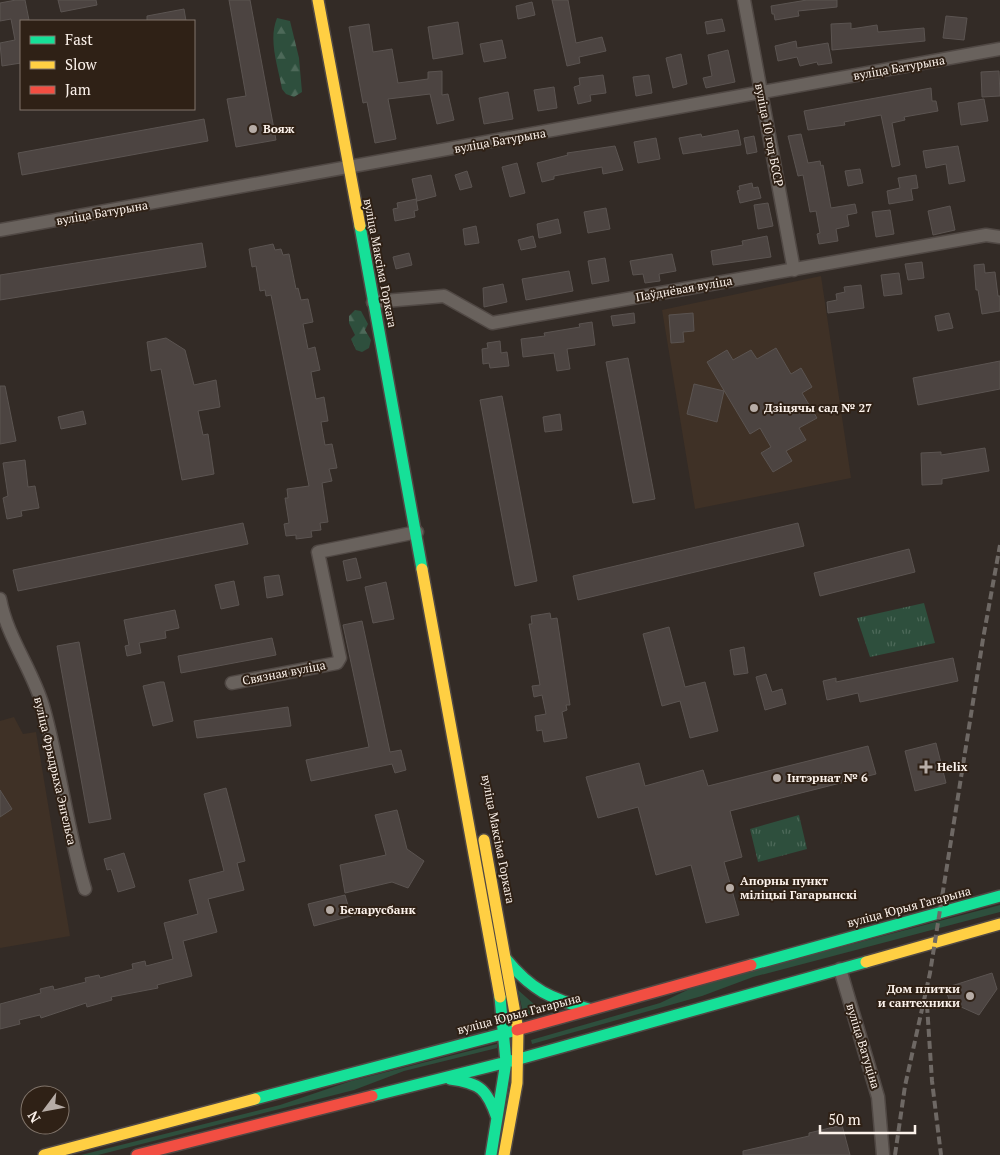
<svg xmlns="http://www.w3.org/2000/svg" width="1000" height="1155" font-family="'PT Serif',serif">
<defs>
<pattern id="forest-firs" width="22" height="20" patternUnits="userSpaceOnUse" patternTransform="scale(1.25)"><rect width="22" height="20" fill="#2e4f3d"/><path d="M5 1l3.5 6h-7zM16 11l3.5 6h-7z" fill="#4d6959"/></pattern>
<pattern id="park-tufts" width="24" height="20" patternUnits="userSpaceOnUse" patternTransform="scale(1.25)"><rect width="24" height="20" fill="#2e4f3d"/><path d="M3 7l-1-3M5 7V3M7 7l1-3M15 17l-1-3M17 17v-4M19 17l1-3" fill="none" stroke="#4d6959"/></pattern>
</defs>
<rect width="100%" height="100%" fill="#332b26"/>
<path fill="#3f3126" d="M821 276 851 478 695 509 662 310Z
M14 717 23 734 36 732 70 936 0 948V721Z"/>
<path fill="#2e4f3d" d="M1000 905V912L753 977 702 996 532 1044 531 1040 660 1003 698 985Z
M518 990 535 1005 549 1009 524 1018Z
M497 1044V1048L404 1071 354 1090 98 1155H81L280 1105 351 1081Z"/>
<path fill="url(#forest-firs)" d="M277 18 290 21 299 58 302 92 294 97 286 94 282 89C278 66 268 40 277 18Z
M355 310 361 311 368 324 365 330 371 340 369 348 362 352 356 350 351 339 355 335 349 323V316Z"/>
<path fill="url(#park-tufts)" d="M924 603 935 643 870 657 857 618Z
M799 815 807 849 758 862 750 829Z"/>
<path fill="#4c4441" stroke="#5b5451" d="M16 0H25L29 20 21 21V63L2 66 0 43 15 40 11 19 0 21V3Z
M58 0H96L97 5 61 12Z
M229 0H250L276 140 236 147 227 99 246 96Z
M552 0H568L576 43 602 37 606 51 579 57 580 63 567 66Z
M807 0H837V7L798 11 799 16 775 20 774 14H772L771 6Z
M532 2 535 15 518 19 516 6Z
M184 9 186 21H147V16Z
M946 16 967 18 964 40 943 38Z
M722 19 725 31 707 34 705 22Z
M458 22 463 54 433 59 428 27Z
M851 23V29L877 25 878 32 924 28 925 41 832 50 831 24Z
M369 24 373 52 392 49 398 83 428 79V72L442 71V95L448 94 454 120 437 124 430 94 388 99 396 139 375 143 367 102 363 103 349 27Z
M502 40 506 58 484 62 480 44Z
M796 41 797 48 828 43 832 63 818 65 817 62 800 66 797 57 778 61 775 46Z
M728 50 735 82 706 88 703 78 712 76 708 55Z
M681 54 687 84 673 88 666 58Z
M999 71 1000 96 982 97 981 72Z
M603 75 606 93 590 95 591 101 578 104 574 87 580 85 579 78Z
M649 75 652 93 636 96 633 77Z
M554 87 557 108 538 111 534 90Z
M931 88 932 101H936L938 111 904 117 905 120 892 123 900 165 892 167 881 115 844 122 845 125 808 130 804 111Z
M508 92 513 119 484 124 479 98Z
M984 99 988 121 961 125 958 103Z
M204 119 208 141 22 175 18 153Z
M738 130 741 145 683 154 679 138 701 134 702 137Z
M801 134 808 163 820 161 821 166 823 165 831 208 855 204 857 213 847 215 849 226 836 229 838 241 819 244 817 234 820 233 816 211 810 212 803 175 798 176 788 136Z
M754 136 757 152 747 154 744 138Z
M656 138 660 159 638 163 634 142Z
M615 146 623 170 603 174 602 167 554 176V179L542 182 537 163 568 155 567 153Z
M958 146 965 181 949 184 946 164 926 168 923 151Z
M517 163 525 193 510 197 502 167Z
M860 169 863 183 848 186 845 171Z
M467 171 472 187 460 190 455 175Z
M431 175 436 196 417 201 412 179Z
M916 175 918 188 911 189 913 200 889 204 887 191 900 188 898 178Z
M752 183 753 188 758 187 761 198 740 203 737 191 740 190 739 186Z
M416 199 418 210 414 211 415 217 395 221 393 209 398 208 397 203Z
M768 203 773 226 758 229 754 205Z
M950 206 955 230 933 235 928 211Z
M606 208 610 229 588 233 584 212Z
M890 210 894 234 876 237 872 212Z
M558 219 561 233 539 238 537 224Z
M476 226 479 243 465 245 463 229Z
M533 236 536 247 521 250 518 240Z
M767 236 771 257 713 265 711 251 743 245 742 241Z
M202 243 206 267 0 300V275Z
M273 244 275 250 281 249 283 255 289 254 296 289 298 288 301 300 308 299 313 322 303 324 308 349 315 347 320 370 311 372 316 399 324 397 328 421 321 422 325 445 332 444 337 468 329 469 332 481 322 483 328 522 320 523 321 530 311 531 312 537 296 539V535L286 536 284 524 289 523 285 498H288L287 489 309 486 271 295 266 296 265 290 260 291 256 266 252 267 249 249Z
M409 253 412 265 396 269 393 257Z
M672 254 676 271 659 274 660 281 645 283 643 274 633 275 630 261Z
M605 258 609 281 592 284 588 261Z
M922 262 924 278 908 280 905 264Z
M984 264 985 273 995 272 998 296H1000V311L982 314 978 290H976L974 265Z
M569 271 573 291 526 300 522 279Z
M899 273 902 294 884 296 881 275Z
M503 284 507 302 484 307 483 288Z
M861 285 864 308 828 313 827 302 837 300 836 294 845 292 844 287Z
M634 313 635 323 613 326 611 316Z
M693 313 694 331 683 332 684 342 671 343 669 315Z
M949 313 953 328 938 331 935 316Z
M592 322 595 345 567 349 570 369 557 371 554 353 523 357 521 339 545 336 544 333 580 327 579 324Z
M166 338 185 350 194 385 216 380 220 407 198 411 203 435 208 434 214 474 182 480 161 369 151 371 147 342Z
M500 341 501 353 507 352 509 366 490 368 489 363 483 364 482 349 488 348 487 343Z
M776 348 791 374 801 368 812 387 802 393 817 418 799 428 806 440 786 451 792 461 773 472 761 453 771 447 760 428 750 434 707 362 727 350 733 360 751 350 757 359Z
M628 358 655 499 633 503 606 362Z
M1000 361V389L918 405 913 378Z
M694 384 724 391 717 422 687 414Z
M0 386H5L16 441 0 444Z
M502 396 537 581 515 586 480 400Z
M83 411 86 424 61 429 58 417Z
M560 414 562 430 545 432 543 417Z
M985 448 989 471 942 479V484L922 485 921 453 941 452V455Z
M25 460 28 487 35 486 39 508 21 511 22 516 7 519 3 498 8 496 3 463Z
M243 523 248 544 18 591 13 570Z
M798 523 804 546 578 600 573 576Z
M909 549 915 572 820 596 814 573Z
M356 558 361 578 347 581 343 561Z
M279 575 283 595 267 598 264 577Z
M234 581 239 605 221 609 215 585Z
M386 582 394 619 373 623 365 587Z
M175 610 179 628 165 631 166 638 139 643 141 653 127 656 125 646 129 645 124 620Z
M550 613 551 619 557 618 570 705H566L567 710 562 712 567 738 544 742 542 730 537 731 535 716 546 714 542 695 534 697 532 686 540 685 529 624H532L531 616Z
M362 621 390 752 401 750 406 770 395 773 392 764 311 781 306 760 369 747 343 625Z
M669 627 685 687 705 682 718 731 690 738 680 701 662 706 643 634Z
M272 638 276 655 181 673 178 656Z
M79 642 111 819 89 823 57 646Z
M744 647 748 673 734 675 730 650Z
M953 658 958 681 860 702 858 693 827 700 823 681 836 678V682Z
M766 674 772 692 782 689 786 704 765 710 756 677Z
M160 682H164L173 721 153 726 143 686Z
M288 707 291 726 197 738 194 721Z
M936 743 946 783 915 791 905 751Z
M868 746 876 774 730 811 742 857 724 862 739 915 706 923 691 865 656 875 638 807 598 818 586 777 639 763 645 786 703 770 708 786Z
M226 788 245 861 237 863 244 890 208 899 217 932 183 941 192 976 157 985 158 988 111 997 112 1000 87 1007 86 1003 41 1018 40 1015 19 1020 20 1024 0 1029V1004L41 993 40 989 53 986 54 990 86 982 85 978 99 975 100 978 133 969 132 964 145 961 146 966 173 959 164 923 198 914 189 880 224 871 204 794Z
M0 790 12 809 0 817Z
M397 810 407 849 424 861 408 888 392 882 345 893 340 865 386 855 375 815Z
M124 853 135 887 118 892 111 869 107 870 104 859Z
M345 895 351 916 314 926 308 904Z
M992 973 997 989 979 1015 950 1002 945 988Z
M842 1125 850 1155H743V1151L809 1136V1133Z"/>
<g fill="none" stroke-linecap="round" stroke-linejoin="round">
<defs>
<path id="street" d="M744 0 794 270
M0 230 1000 49
M373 302 444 296 492 323 986 235 1000 237
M0 599C7 637 32 669 43 706 60 766 67 829 85 889
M232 683 337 663 340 658 318 552 417 532
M840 969 878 1097 883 1155"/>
<path id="fast" d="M360 226 422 569
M506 959C531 990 551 999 589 1009
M751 965 1000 896
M450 1079C480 1083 487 1089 497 1118
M372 1096 519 1059 866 962
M255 1099 517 1030
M491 1155 506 1062 500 997"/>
<path id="slow" d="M318 0 360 226
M422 569 500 997
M484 840 518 1030 517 1083 504 1155
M866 962 1000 924
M44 1155 255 1099"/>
<path id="jam" d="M517 1030 751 965
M137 1155 372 1096"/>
</defs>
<use href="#street" stroke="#504844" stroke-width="15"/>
<use href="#fast" stroke="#504844" stroke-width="14"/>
<use href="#slow" stroke="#504844" stroke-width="14"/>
<use href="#jam" stroke="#504844" stroke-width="14"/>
<use href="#street" stroke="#69625d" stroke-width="12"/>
<use href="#fast" stroke="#16e098" stroke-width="11"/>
<use href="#slow" stroke="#ffcf43" stroke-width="11"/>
<use href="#jam" stroke="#f24e42" stroke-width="11"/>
<path stroke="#6e6864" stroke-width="4" stroke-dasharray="8 4" stroke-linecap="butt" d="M927 1005 932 1081 941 1155
M895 1155 905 1086 930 973 983 639 1000 545"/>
</g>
<g fill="#b6aca6" stroke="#2f2116" stroke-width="2">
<circle cx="253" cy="129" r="5"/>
<circle cx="754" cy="408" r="5"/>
<path d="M923.5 759.5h5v5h5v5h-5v5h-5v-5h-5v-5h5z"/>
<circle cx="777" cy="778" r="5"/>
<circle cx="730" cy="888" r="5"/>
<circle cx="330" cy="910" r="5"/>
<circle cx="970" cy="996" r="5"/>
</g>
<g text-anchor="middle" stroke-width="4" stroke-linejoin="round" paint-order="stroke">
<g font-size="12" fill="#fcf2eb" stroke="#2f2116">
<text transform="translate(899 68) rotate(-10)" y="4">вуліца Батурына</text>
<text transform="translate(769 135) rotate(79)" y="4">вуліца 10 год БССР</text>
<text transform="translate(500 141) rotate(-10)" y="4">вуліца Батурына</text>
<text transform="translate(102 213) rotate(-10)" y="4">вуліца Батурына</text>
<text transform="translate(380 263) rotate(79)" y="4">вуліца Максіма Горкага</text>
<text transform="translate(684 289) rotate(-10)" y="4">Паўднёвая вуліца</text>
<text transform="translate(284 673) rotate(-11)" y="4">Связная вуліца</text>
<text transform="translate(55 771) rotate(77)" y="4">вуліца Фрыдрыха Энгельса</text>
<text transform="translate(498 839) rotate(79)" y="4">вуліца Максіма Горкага</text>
<text transform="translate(909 907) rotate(-15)" y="4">вуліца Юрыя Гагарына</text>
<text transform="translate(519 1014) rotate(-15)" y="4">вуліца Юрыя Гагарына</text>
<text transform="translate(863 1046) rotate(73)" y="4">вуліца Ватуціна</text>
</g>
<g font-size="12" font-weight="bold" fill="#fcf2eb" stroke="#2f2116" text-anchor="start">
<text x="263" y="133">Вояж</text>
<text x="764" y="412">Дзіцячы сад № 27</text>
<text x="937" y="771">Helix</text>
<text x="787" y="782">Інтэрнат № 6</text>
<text x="740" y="885">Апорны пункт<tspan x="740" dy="14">міліцыі Гагарынскі</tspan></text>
<text x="340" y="914">Беларусбанк</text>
<text x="960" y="993" text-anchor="end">Дом плитки<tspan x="960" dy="14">и сантехники</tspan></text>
</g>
</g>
<rect x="20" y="20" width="175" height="90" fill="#2f2116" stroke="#81756b"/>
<rect x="30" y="36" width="25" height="8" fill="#16e098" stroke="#81756b"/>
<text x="65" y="45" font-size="15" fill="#fcf2eb">Fast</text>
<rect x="30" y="61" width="25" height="8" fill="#ffcf43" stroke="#81756b"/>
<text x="65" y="70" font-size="15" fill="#fcf2eb">Slow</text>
<rect x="30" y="86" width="25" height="8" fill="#f24e42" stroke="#81756b"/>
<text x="65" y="95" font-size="15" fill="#fcf2eb">Jam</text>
<g transform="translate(45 1110) rotate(238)"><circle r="24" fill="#2f2116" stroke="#81756b"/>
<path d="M0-4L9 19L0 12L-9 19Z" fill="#b6aca6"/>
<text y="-8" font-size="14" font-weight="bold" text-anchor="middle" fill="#fcf2eb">N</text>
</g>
<path d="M820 1125v8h95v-8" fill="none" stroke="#fcf2eb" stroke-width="2.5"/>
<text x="828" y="1125" font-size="15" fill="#fcf2eb" stroke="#2f2116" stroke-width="4" paint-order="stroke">50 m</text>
</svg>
